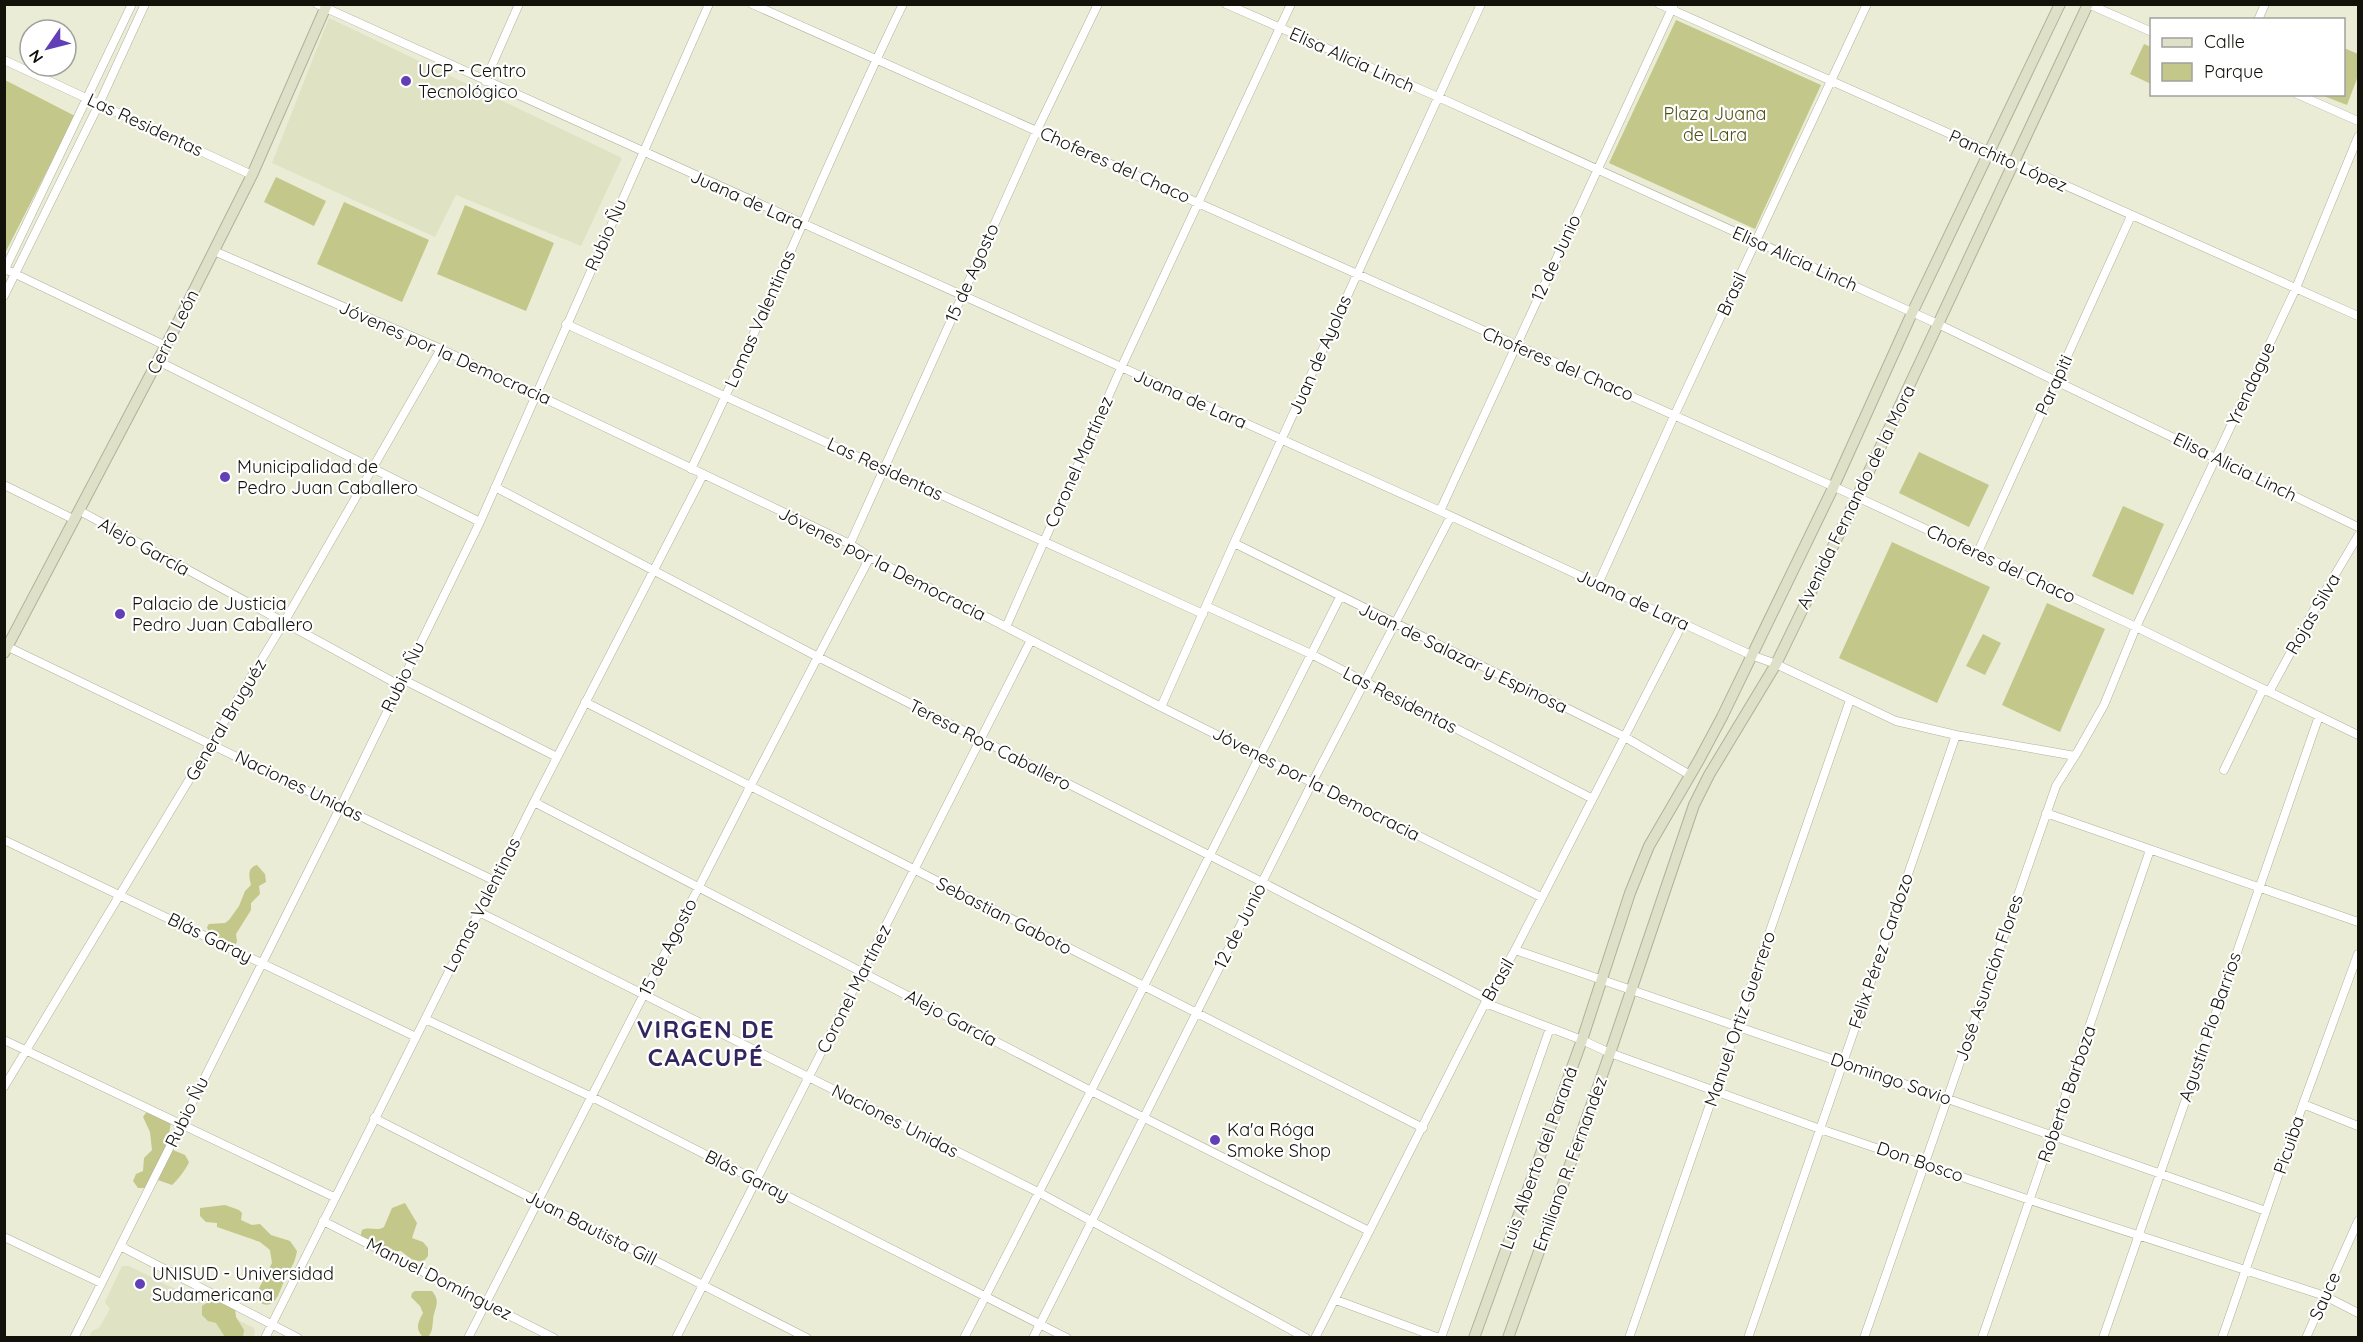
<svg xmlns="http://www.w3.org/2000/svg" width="2363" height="1342" font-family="Quicksand,sans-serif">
<rect width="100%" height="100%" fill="#eaecd5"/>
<path fill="#dfe2c3" d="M329 18 622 158 581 246 456 195 435 237 272 163Z
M122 1266H129L254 1328 255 1332 253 1338H89L92 1331 99 1328 110 1309 105 1302Z"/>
<path fill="#c3c789" d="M1676 20 1821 85 1755 229 1609 163Z
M2144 44 2151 47V84L2130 74Z
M2344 48 2358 54V76L2347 105 2321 95 2344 94Z
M5 80 75 116 5 253Z
M276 177 326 201 314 226 264 202Z
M344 202 429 240 402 302 317 264Z
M465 205 554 243 526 311 437 274Z
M1919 452 1989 485 1969 527 1899 493Z
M2123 506 2164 524 2133 595 2092 576Z
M1892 542 1990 587 1937 703 1839 658Z
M2047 603 2105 629 2060 732 2002 705Z
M1983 634 2001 643 1985 675 1966 666Z
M257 865 265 874 266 882 259 886 260 894 251 903V910L236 934 237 942 234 946 226 947 211 939 207 927 209 924 225 923 229 920 239 906 245 891 251 885C249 876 247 868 257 865Z
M148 1110 171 1122 169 1134 173 1150 185 1155 189 1162C187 1168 177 1181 172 1185L155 1179 147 1188H138L133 1181 136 1174 143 1171 144 1158 152 1150 150 1132 143 1117Z
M405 1203 417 1223 412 1238 423 1242 428 1248V1256L423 1262 411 1259 401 1251C387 1251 354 1254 362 1230 370 1226 376 1232 384 1227L392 1208Z
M225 1205 239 1210 242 1213 241 1220 252 1225 260 1224 271 1235 290 1241 297 1251C294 1266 292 1265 286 1277 279 1290 276 1315 256 1300L255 1296 272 1263 270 1250 260 1242 217 1227V1223L206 1222 200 1216V1208Z
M415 1291H432C442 1302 433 1310 433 1321 432 1328 433 1329 429 1336H422C415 1328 418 1322 423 1313L420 1306 411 1297 412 1293Z
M216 1297 235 1309 236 1317 244 1330 243 1337H225L216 1323 208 1321 202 1315V1306Z"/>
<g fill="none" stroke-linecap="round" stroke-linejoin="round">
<defs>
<path id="street" d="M317 4 1440 511 1751 655 1776 664 1896 721 1956 735 2075 756
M752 4 1857 497 2136 627 2358 735
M1226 4 1438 97 1938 324 2358 527
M1659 4 2358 316
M2088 4 2152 32
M2258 20 2265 4
M4 60 252 175
M485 81 519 4
M2297 94 2358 121
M214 251 441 349 850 544 870 557 1161 707 1541 897
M5 269 166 346
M4 271 132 4
M4 296 99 104 145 4
M566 324 1203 614
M158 361 480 522
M691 469C766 316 828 157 903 4
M4 485 75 520
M495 487 818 657 1262 882 1487 999
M80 511 399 685
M1440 511 1674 4
M1234 543 1623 736 1690 775
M850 544 1037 130 1098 4
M1977 554 2131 216
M1598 584 1675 414 1867 4
M1206 606 1311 654 1591 798
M1006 627 1121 368 1291 4
M4 645 495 881
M402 679 557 757
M2269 692 2314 610 2358 536
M585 702 1423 1128
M1161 707 1234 543 1481 4
M2224 770 2263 689
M534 802 1091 1091 1369 1231
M2046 813 2358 922
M4 840 416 1037
M479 912 1038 1192 1306 1338
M1515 950 1948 1099 2266 1211
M1485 1003 1582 1040 1610 1053 1820 1129 2030 1200 2325 1296 2358 1313
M425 1019 592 1097 1067 1338
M4 1040 334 1197
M4 1087 283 624 441 349
M2303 1104 2358 1126
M374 1118 807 1338
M323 1221 554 1338
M4 1237 101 1283
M120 1246 298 1338
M1336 1300 1439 1338
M74 1338 341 806 480 522 709 4
M265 1338 534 802 703 475
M468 1338 751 785 870 557
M676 1338 1031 640
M964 1338 1091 1091 1340 597
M1033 1338 1313 781 1451 516
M1315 1338 1485 1003 1515 950 1683 623
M1441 1338 1550 1028
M1629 1338 1850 700
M1748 1338 1956 735
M1864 1338 2056 786 2078 751 2104 705 2136 627 2296 288 2358 137
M1982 1338 2150 850
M2103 1338 2319 716
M2222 1338 2303 1104 2358 954
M2306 1338 2358 1221"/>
<path id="secondary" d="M4 653 176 326 252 175 327 4
M1474 1338 1582 1040 1630 893 1649 846 1699 760 1722 717 1833 488 1912 313 2060 4
M1508 1338 1610 1053 1694 805 1709 775 1776 664 1857 497 2088 4"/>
</defs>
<use href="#street" stroke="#afb19b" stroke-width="9"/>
<use href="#secondary" stroke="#afb19b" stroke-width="12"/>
<use href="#street" stroke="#fff" stroke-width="8"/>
<use href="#secondary" stroke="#dee0c7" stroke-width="10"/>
</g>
<g fill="#633fb7" stroke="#fff" stroke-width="2">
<circle cx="406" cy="81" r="6"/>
<circle cx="225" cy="477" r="6"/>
<circle cx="120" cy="614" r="6"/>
<circle cx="1215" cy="1140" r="6"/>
<circle cx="140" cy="1284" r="6"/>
</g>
<g text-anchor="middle" stroke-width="4.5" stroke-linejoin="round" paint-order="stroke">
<g font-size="18" fill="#12120b" stroke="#fff">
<text transform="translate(1352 60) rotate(24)" y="6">Elisa Alicia Linch</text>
<text transform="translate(145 125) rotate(25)" y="6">Las Residentas</text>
<text transform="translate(2008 161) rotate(24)" y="6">Panchito López</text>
<text transform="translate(1115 165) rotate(24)" y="6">Choferes del Chaco</text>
<text transform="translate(747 200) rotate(24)" y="6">Juana de Lara</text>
<text transform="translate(606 235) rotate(-66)" y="6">Rubio Ñu</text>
<text transform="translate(1556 258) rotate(-65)" y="6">12 de Junio</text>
<text transform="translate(1795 259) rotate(24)" y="6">Elisa Alicia Linch</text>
<text transform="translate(972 273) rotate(-66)" y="6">15 de Agosto</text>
<text transform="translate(1732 294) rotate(-65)" y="6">Brasil</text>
<text transform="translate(760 319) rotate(-66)" y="6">Lomas Valentinas</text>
<text transform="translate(173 332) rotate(-63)" y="6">Cerro León</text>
<text transform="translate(445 353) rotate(24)" y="6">Jóvenes por la Democracia</text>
<text transform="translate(1320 355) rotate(-66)" y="6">Juan de Ayolas</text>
<text transform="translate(1558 364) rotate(23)" y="6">Choferes del Chaco</text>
<text transform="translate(2251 384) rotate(-65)" y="6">Yrendague</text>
<text transform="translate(2054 385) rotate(-65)" y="6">Parapiti</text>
<text transform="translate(1190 399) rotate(24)" y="6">Juana de Lara</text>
<text transform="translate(1079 462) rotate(-66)" y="6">Coronel Martínez</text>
<text transform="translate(2235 467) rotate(26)" y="6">Elisa Alicia Linch</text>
<text transform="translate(885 469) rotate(25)" y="6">Las Residentas</text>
<text transform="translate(1856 497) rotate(-64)" y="6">Avenida Fernando de la Mora</text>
<text transform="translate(144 547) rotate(29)" y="6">Alejo García</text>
<text transform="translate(882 564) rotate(27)" y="6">Jóvenes por la Democracia</text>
<text transform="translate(2001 564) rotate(25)" y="6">Choferes del Chaco</text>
<text transform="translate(1633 600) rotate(25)" y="6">Juana de Lara</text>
<text transform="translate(2313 614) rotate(-60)" y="6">Rojas Silva</text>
<text transform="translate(1463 658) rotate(26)" y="6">Juan de Salazar y Espinosa</text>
<text transform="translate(403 677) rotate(-64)" y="6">Rubio Ñu</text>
<text transform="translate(1400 700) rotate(27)" y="6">Las Residentas</text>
<text transform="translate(226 720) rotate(-59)" y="6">General Bruguéz</text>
<text transform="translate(990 745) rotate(27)" y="6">Teresa Roa Caballero</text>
<text transform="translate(1316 784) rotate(27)" y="6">Jóvenes por la Democracia</text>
<text transform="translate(299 786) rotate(26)" y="6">Naciones Unidas</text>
<text transform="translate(482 905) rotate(-63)" y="6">Lomas Valentinas</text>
<text transform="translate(1004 916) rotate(27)" y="6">Sebastian Gaboto</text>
<text transform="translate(1240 926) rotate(-63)" y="6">12 de Junio</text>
<text transform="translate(210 938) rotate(26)" y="6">Blás Garay</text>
<text transform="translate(668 947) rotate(-63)" y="6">15 de Agosto</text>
<text transform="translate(1881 951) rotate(-71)" y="6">Félix Pérez Cardozo</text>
<text transform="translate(1989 978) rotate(-71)" y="6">José Asunción Flores</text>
<text transform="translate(1498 980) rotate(-60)" y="6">Brasil</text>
<text transform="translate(854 989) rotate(-63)" y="6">Coronel Martínez</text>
<text transform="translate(951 1018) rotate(28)" y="6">Alejo García</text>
<text transform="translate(1740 1019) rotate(-71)" y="6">Manuel Ortiz Guerrero</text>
<text transform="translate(2210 1027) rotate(-71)" y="6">Agustín Pío Barrios</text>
<text transform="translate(1891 1079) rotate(19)" y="6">Domingo Savio</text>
<text transform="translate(2067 1094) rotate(-71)" y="6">Roberto Barboza</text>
<text transform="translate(187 1112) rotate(-64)" y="6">Rubio Ñu</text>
<text transform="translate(895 1121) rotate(27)" y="6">Naciones Unidas</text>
<text transform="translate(2289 1145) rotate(-71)" y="6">Picuiba</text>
<text transform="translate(1539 1158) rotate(-70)" y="6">Luis Alberto del Paraná</text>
<text transform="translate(1920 1162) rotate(19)" y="6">Don Bosco</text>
<text transform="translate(1570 1164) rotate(-70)" y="6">Emiliano R. Fernandez</text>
<text transform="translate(747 1176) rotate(27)" y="6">Blás Garay</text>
<text transform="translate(591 1228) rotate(27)" y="6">Juan Bautista Gill</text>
<text transform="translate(439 1279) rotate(27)" y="6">Manuel Domínguez</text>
<text transform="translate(2325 1296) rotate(-66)" y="6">Sauce</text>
</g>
<g font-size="18" fill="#12120b" stroke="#fff" text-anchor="start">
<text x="418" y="77">UCP - Centro<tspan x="418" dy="21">Tecnológico</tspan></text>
<text x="237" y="473">Municipalidad de<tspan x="237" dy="21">Pedro Juan Caballero</tspan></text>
<text x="132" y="610">Palacio de Justicia<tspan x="132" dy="21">Pedro Juan Caballero</tspan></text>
<text x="1227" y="1136">Ka'a Róga<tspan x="1227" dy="21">Smoke Shop</tspan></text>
<text x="152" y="1280">UNISUD - Universidad<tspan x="152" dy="21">Sudamericana</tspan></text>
</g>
<g font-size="18" fill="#4f5117" stroke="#fff">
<text x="1715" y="120">Plaza Juana<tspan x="1715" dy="21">de Lara</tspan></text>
</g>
<g font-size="24" font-weight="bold" letter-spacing="1.5" fill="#34255f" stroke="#fff">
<text x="706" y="1038">VIRGEN DE<tspan x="706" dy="28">CAACUPÉ</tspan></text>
</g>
</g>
<rect width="2363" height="1342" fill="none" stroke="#12120b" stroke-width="12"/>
<rect x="2150" y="18" width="195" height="78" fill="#ffffff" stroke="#a0a09d" stroke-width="1.5"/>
<rect x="2162" y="38" width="30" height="9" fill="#dee0c7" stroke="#a0a09d" stroke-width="1.5"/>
<text x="2204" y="48" font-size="18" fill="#12120b">Calle</text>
<rect x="2162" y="63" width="30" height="18" fill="#c3c789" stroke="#a0a09d" stroke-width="1.5"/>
<text x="2204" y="78" font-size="18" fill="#12120b">Parque</text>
<g transform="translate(48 48) rotate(235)"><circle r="28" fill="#ffffff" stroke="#a0a09d" stroke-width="1.5"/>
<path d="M0-4.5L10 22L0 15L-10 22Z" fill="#633fb7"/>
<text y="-9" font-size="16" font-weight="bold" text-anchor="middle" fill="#12120b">N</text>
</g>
</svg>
